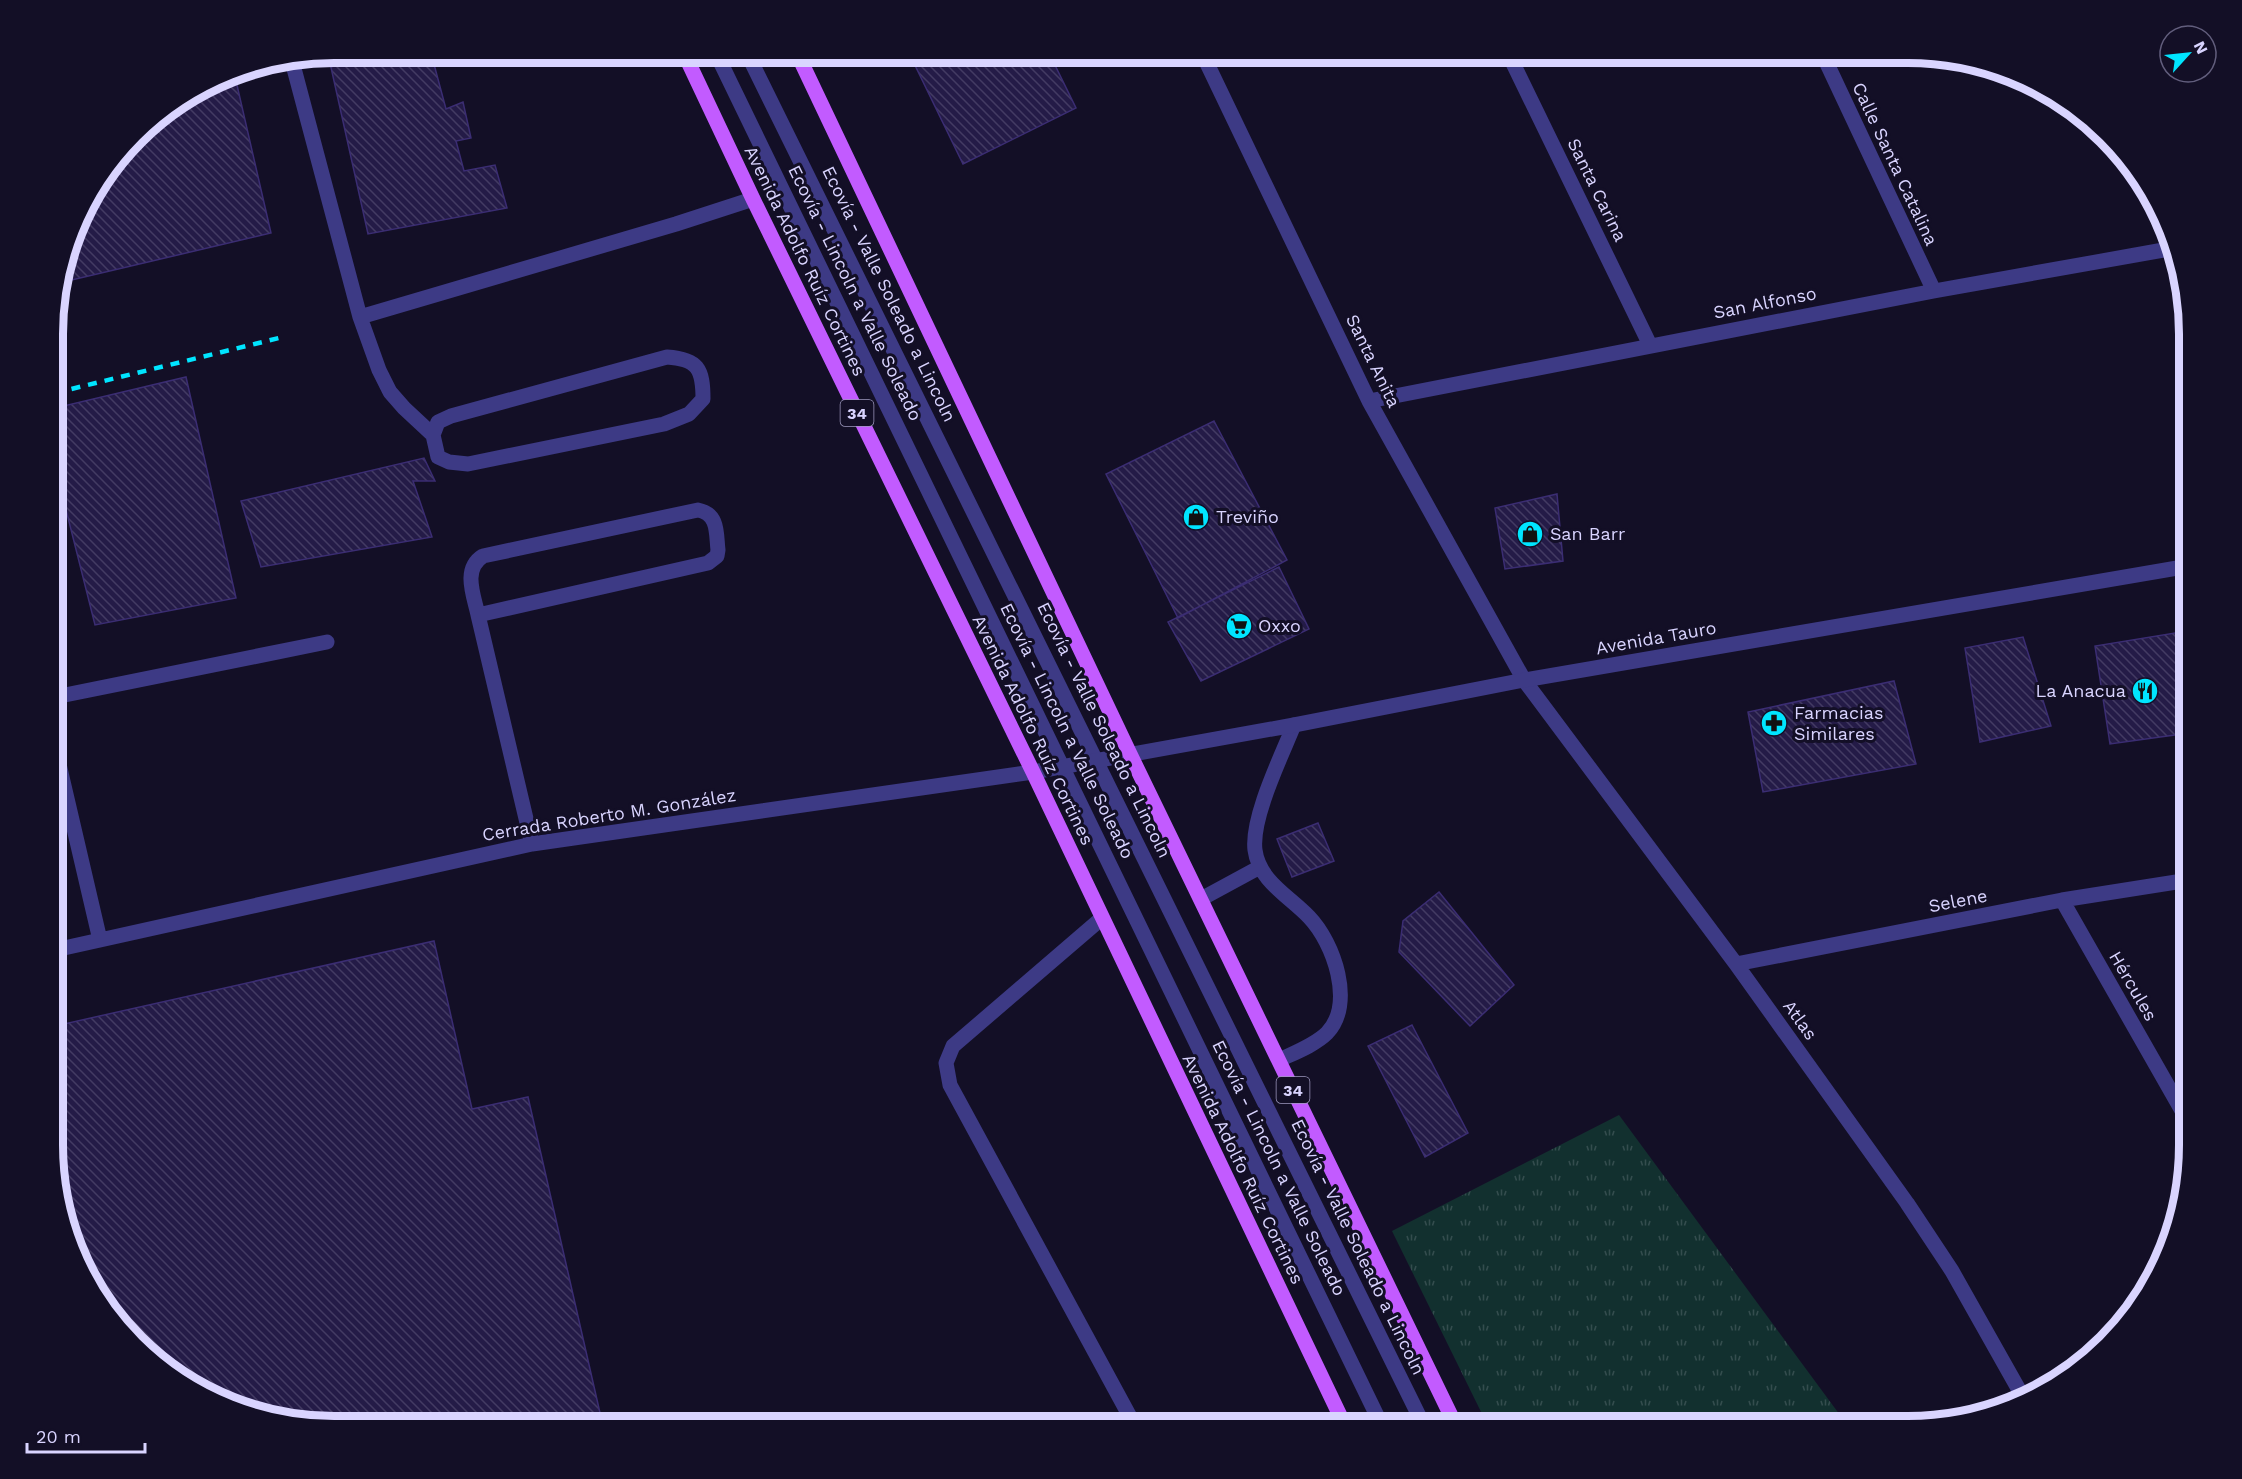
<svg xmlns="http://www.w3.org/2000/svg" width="2242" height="1479" font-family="'Work Sans',sans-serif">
<defs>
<pattern id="grass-tufts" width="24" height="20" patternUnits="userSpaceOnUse" patternTransform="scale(1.5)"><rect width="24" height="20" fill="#12302f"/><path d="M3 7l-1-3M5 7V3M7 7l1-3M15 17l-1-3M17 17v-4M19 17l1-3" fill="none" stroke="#344d4e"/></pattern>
<pattern id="building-back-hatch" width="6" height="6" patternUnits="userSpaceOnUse" patternTransform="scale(1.5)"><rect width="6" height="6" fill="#241b47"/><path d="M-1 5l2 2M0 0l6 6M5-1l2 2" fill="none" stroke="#433b63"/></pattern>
</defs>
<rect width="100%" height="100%" fill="#130f26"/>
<path fill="url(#grass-tufts)" d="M1619 1115 1848 1426H1488L1392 1231Z"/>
<path fill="url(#building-back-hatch)" stroke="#3b2d73" stroke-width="1.5" d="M334 52 431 53 446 109 463 102 471 138 456 141 464 171 495 165 507 208 368 234 328 54Z
M909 53H1049L1076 108 963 164Z
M234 72 271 233 59 283 82 209 148 122 226 74Z
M186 377 236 598 95 625 55 466V408Z
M1214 421 1287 560 1178 618 1106 474Z
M424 458 435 481H413L432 537 261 567 241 501Z
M1557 494 1563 561 1505 569 1495 508Z
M1279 567 1309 629 1201 681 1168 622Z
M2181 632 2189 649V733L2110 744 2095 646Z
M2023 637 2051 726 1980 742 1965 648Z
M1894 681 1916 764 1763 792 1748 712Z
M1318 823 1334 861 1292 877 1277 839Z
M1439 892 1514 985 1470 1026 1399 952 1403 921Z
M434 941 472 1109 528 1097 603 1426H333L244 1412 177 1379 90 1286 55 1182V1026Z
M1412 1025 1468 1133 1425 1157 1368 1046Z"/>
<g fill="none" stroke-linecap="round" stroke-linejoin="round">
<path stroke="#3d3a85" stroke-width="15" d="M716 53 1382 1426
M747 53 1424 1426
M292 61 360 317 379 370 390 392 404 408 433 435 438 457 449 462 468 464 664 424 689 414 703 399C703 369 698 359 667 357L451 416 438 422 433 435
M360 317 676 224 753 199
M478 615 708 563 717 556 718 550C716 534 719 514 698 510L483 556C462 569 474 596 478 615L532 844
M55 697 327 642
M55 747 100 940
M1201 899 1260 867
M1102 918 953 1046 946 1063 950 1085 1135 1426
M55 950 532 844 1033 772
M1279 1060C1294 1053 1315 1045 1327 1033 1355 1004 1334 943 1309 917 1289 896 1259 881 1255 850 1251 818 1281 757 1294 725"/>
<path stroke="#3d3a85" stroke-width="15" d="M1202 53 1369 401 1524 680 1736 964 1907 1203 1952 1271 2023 1397
M1508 53 1650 345
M1822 53 1934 291
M1369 401 1934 291 2169 249
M2062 900 2189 1123
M1736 964 2062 900 2189 880"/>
<path stroke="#3d3a85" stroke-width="15" d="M1033 772 1294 725 1524 680 2189 566"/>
<path stroke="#c25bff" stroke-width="15" d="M684 53 753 199 1033 772 1345 1426
M797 53 1130 754 1456 1426"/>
<path stroke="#00e5ff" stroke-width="4.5" stroke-dasharray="9 8" stroke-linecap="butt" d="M55 393 283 337"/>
</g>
<defs>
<symbol id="shop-disc" viewBox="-11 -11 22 22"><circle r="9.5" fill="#00e5ff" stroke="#130f26"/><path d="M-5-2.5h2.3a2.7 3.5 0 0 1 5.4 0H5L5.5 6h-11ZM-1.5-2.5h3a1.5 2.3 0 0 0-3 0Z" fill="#111"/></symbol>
<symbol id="supermarket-disc" viewBox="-11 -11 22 22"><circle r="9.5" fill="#00e5ff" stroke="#130f26"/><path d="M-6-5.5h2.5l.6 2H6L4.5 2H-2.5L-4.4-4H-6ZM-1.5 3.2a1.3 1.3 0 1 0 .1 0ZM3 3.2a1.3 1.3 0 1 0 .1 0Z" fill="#111"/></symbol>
<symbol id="restaurant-disc" viewBox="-11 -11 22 22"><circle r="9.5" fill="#00e5ff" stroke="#130f26"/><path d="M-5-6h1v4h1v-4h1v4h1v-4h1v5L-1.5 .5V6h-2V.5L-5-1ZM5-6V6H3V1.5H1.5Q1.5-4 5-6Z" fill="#111"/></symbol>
<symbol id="pharmacy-disc" viewBox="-11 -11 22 22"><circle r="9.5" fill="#00e5ff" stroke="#130f26"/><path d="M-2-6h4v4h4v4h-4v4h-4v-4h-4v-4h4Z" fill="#111"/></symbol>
</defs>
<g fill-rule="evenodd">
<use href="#shop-disc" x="1181" y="502" width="30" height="30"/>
<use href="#shop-disc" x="1515" y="519" width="30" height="30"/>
<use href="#supermarket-disc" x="1224" y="611" width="30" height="30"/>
<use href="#restaurant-disc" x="2130" y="676" width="30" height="30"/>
<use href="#pharmacy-disc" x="1759" y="708" width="30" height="30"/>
</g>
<g text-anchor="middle" stroke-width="6" stroke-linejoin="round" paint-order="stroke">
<g fill="#130f26" stroke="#9e99be" stroke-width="1.5">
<rect x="840.5" y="400" width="33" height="26" rx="4.5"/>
<rect x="1276.5" y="1077" width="33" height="26" rx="4.5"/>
</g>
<g font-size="16" font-weight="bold" fill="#d9d4ff">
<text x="857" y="419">34</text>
<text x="1293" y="1096">34</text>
</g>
<g font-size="18" fill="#d9d4ff" stroke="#130f26">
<text transform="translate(1895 164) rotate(65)" y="6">Calle Santa Catalina</text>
<text transform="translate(1597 190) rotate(64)" y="6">Santa Carina</text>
<text transform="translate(805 261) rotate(64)" y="6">Avenida Adolfo Ruíz Cortines</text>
<text transform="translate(855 293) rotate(64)" y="6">Ecovía - Lincoln a Valle Soleado</text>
<text transform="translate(889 294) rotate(64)" y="6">Ecovía - Valle Soleado a Lincoln</text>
<text transform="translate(1765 303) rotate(-11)" y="6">San Alfonso</text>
<text transform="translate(1373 361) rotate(64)" y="6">Santa Anita</text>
<text transform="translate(1656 638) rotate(-10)" y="6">Avenida Tauro</text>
<text transform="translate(1033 730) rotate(64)" y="6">Avenida Adolfo Ruíz Cortines</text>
<text transform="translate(1104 730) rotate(64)" y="6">Ecovía - Valle Soleado a Lincoln</text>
<text transform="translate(1067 731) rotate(64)" y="6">Ecovía - Lincoln a Valle Soleado</text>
<text transform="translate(609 815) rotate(-9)" y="6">Cerrada Roberto M. González</text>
<text transform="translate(1958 901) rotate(-11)" y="6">Selene</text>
<text transform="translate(2133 986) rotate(60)" y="6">Hércules</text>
<text transform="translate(1800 1020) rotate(54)" y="6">Atlas</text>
<text transform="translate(1279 1168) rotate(64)" y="6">Ecovía - Lincoln a Valle Soleado</text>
<text transform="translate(1243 1169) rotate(64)" y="6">Avenida Adolfo Ruíz Cortines</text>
<text transform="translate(1358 1247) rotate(64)" y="6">Ecovía - Valle Soleado a Lincoln</text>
</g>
<g font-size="18" fill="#d9d4ff" stroke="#130f26" text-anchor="start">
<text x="1216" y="523">Treviño</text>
<text x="1550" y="540">San Barr</text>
<text x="1258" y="632">Oxxo</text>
<text x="2126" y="697" text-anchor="end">La Anacua</text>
<text x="1794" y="719">Farmacias<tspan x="1794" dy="21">Similares</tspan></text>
</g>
</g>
<path d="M0 0H2242V1479H0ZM334 63H1908A271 271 0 0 1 2179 334V1145A271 271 0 0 1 1908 1416H334A271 271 0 0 1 63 1145V334A271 271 0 0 1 334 63Z" fill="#130f26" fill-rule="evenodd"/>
<path fill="none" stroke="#d9d4ff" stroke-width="8" d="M334 63H1908A271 271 0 0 1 2179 334V1145A271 271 0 0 1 1908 1416H334A271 271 0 0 1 63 1145V334A271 271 0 0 1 334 63Z"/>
<g transform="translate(2188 54) rotate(63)"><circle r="28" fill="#130f26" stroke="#625e7d" stroke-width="1.5"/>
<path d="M0-4.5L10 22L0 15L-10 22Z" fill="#00e5ff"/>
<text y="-9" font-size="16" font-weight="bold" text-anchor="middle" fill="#d9d4ff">N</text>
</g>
<path d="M27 1443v9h118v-9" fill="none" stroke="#d9d4ff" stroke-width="3"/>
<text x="36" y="1443" font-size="18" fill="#d9d4ff" stroke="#130f26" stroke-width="4.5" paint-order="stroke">20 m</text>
</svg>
